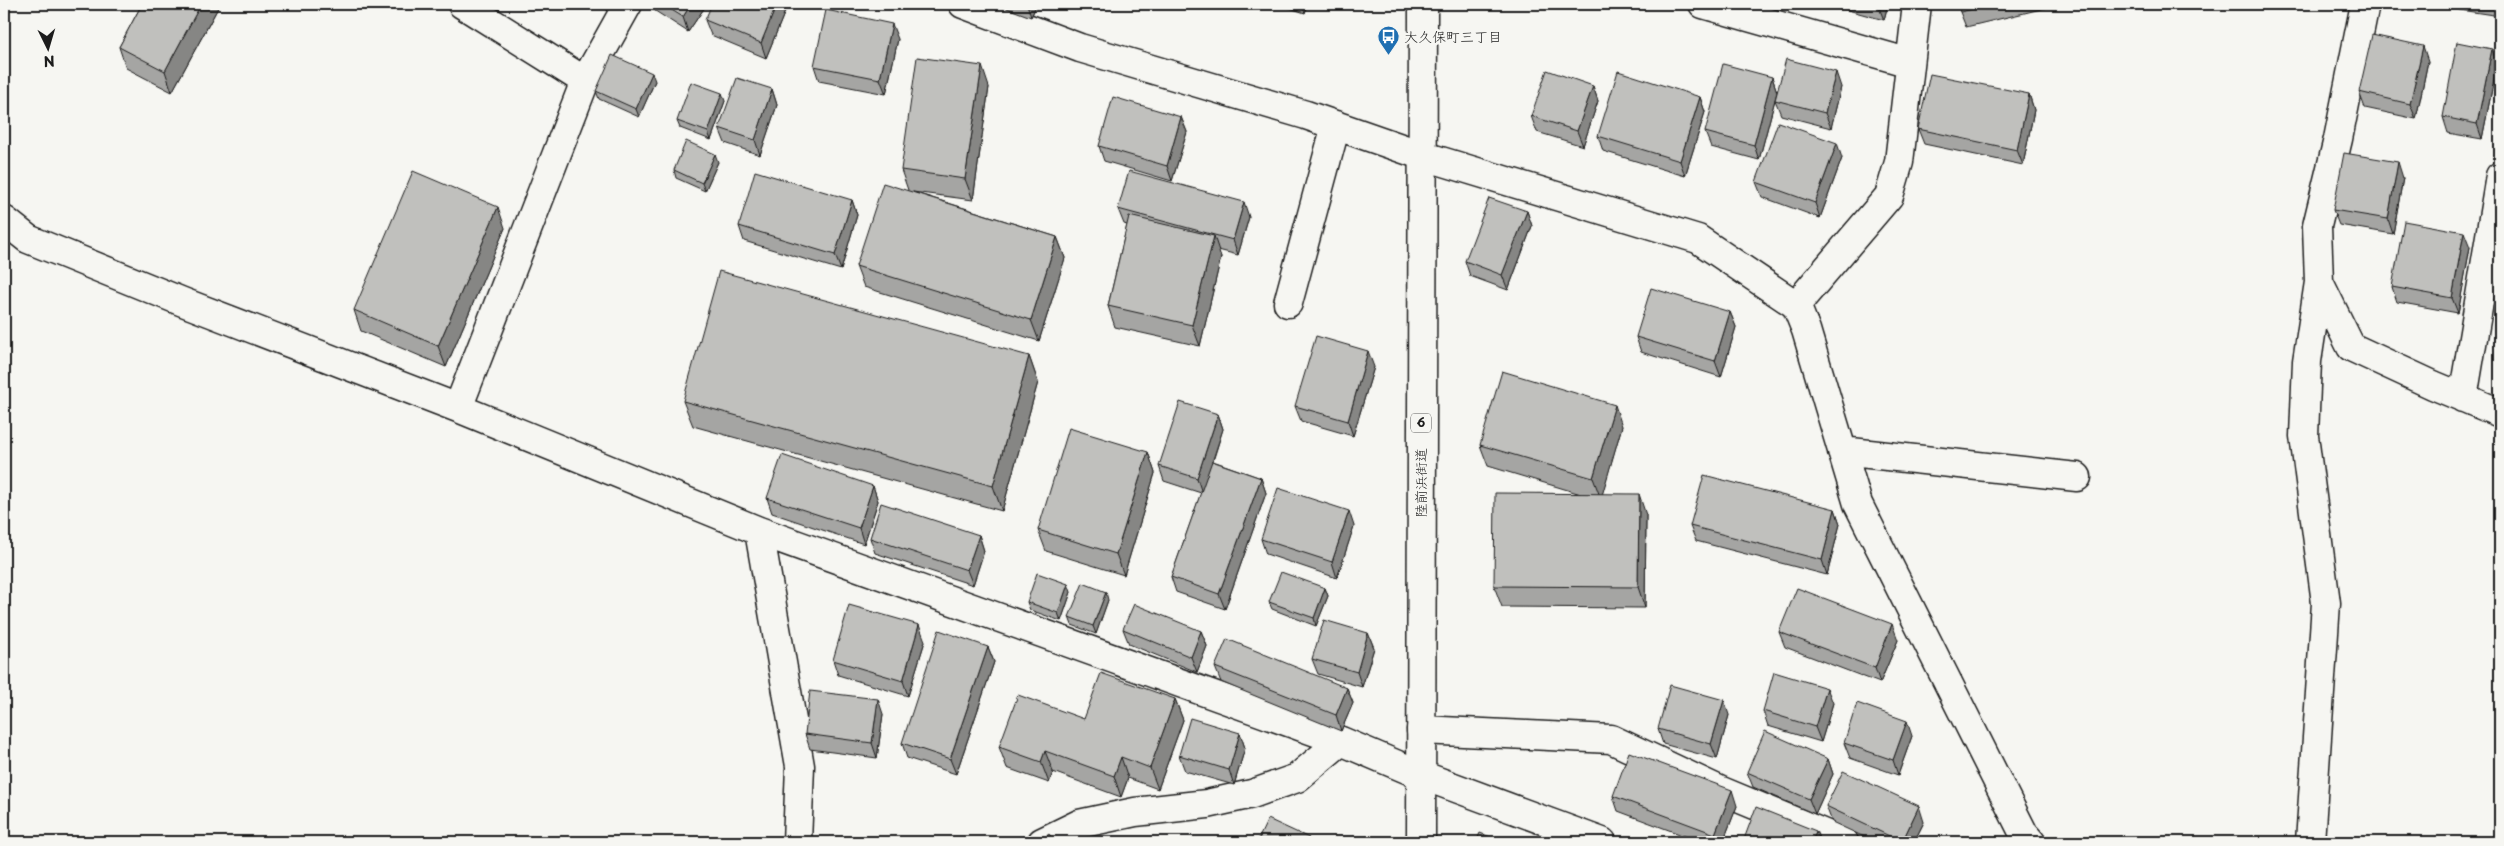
<svg xmlns="http://www.w3.org/2000/svg" width="2504" height="846" font-family="'Playpen Sans','Klee One',sans-serif">
<rect width="100%" height="100%" fill="#f6f6f2"/>
<filter id="ink" filterUnits="userSpaceOnUse"><feTurbulence type="fractalNoise" baseFrequency=".02" numOctaves="2"/><feDisplacementMap in="SourceGraphic" scale="10" xChannelSelector="R" yChannelSelector="G"/><feConvolveMatrix kernelMatrix="1 2 1 2 8 2 1 2 1" color-interpolation-filters="sRGB"/></filter>
<g filter="url(#ink)">
<g fill="none" stroke-linecap="round" stroke-linejoin="round">
<defs>
<path id="street" d="M462 4 585 81
M963 4 1080 48 1306 115 1421 155 1698 239 1796 305 1806 330 1858 504 2024 834 2031 842
M1703 4 1910 63
M2365 4 2338 139 2317 226 2319 282 2351 347 2433 385 2500 413
M4 220 28 239 183 302 458 408 759 531 1341 741 1421 775 1602 842
M1288 303 1336 125
M1796 305 1889 196 1899 162 1917 4
M2463 398 2500 176
M458 408 585 81 628 4
M1842 451 2077 477
M759 531 800 766 797 842
M1421 730 1611 739 1719 790 1844 842
M1042 842 1079 824 1135 812 1207 804 1252 794 1297 778 1341 741
M2310 842 2326 603 2304 436 2307 361 2319 282"/>
<path id="highway" d="M1421 842 1423 4"/>
</defs>
<use href="#street" stroke="#1c1c1c" stroke-width="31"/>
<use href="#highway" stroke="#1c1c1c" stroke-width="31"/>
<use href="#street" stroke="#f6f6f2" stroke-width="28"/>
<use href="#highway" stroke="#f6f6f2" stroke-width="28"/>
</g>
<path fill="#a5a5a3" stroke="#1c1c1c" d="M142 4H220L172 92 126 68 119 47Z
M648 4H707L688 32 649 7Z
M788 4 766 58 711 35 705 20Z
M996 4H1037L1031 17Z
M1277 4H1308L1305 13Z
M1826 4H1888L1884 20Z
M1958 4H2062L1966 27 1960 12Z
M2420 4H2500V16Z
M898 39 886 94 819 81 814 66Z
M2492 49 2497 64 2482 139 2448 133 2443 117Z
M2428 61 2416 119 2365 108 2359 92Z
M1772 77 1777 92 1759 160 1711 147 1705 132Z
M655 81 639 117 599 99 596 91Z
M1593 86 1598 101 1583 146 1537 132 1531 116Z
M989 87 973 200 913 192 1057 237 1065 258 1039 341 864 287 856 266 908 190 901 170Z
M1841 87 1831 128 1781 115 1775 100Z
M772 89 777 105 760 155 725 143 719 128Z
M2029 94 2034 110 2023 165 1924 144 1918 129Z
M1700 97 1705 112 1685 176 1603 151 1598 136Z
M725 101 711 140 680 128 677 121Z
M1181 117 1187 132 1172 181 1104 161 1099 146Z
M1842 158 1820 218 1762 197 1756 182Z
M718 162 705 191 676 178 674 170Z
M2403 178 2393 234 2339 225 2333 210Z
M852 200 857 215 841 270 744 241 739 226Z
M1118 209 1249 217 1238 255 1218 250 1221 257 1200 346 1115 327 1108 306 1127 225 1124 224Z
M1527 211 1532 226 1508 290 1470 276 1465 261Z
M505 228 446 367 361 331 354 310Z
M2470 247 2458 313 2397 302 2392 287Z
M1730 312 1736 327 1721 377 1641 352 1636 337Z
M1029 356 1038 382 1002 511 693 426 683 401Z
M1374 367 1353 436 1301 421 1295 406Z
M1218 414 1223 429 1213 461 1261 478 1266 493 1225 609 1176 592 1171 577 1201 493 1164 481 1159 466Z
M1622 426 1602 494 1646 515 1645 608 1502 607 1494 586 1581 494 1488 466 1480 445Z
M1148 452 1155 473 1124 575 1046 551 1038 530Z
M873 486 878 501 864 544 772 513 767 498Z
M1835 509 1840 524 1827 575 1696 541 1690 526Z
M1354 526 1337 578 1266 554 1261 539Z
M979 535 984 551 973 585 875 553 870 538Z
M1325 588 1328 596 1316 626 1272 609 1269 602Z
M1071 592 1061 621 1030 610 1027 602Z
M1108 600 1096 634 1072 625 1069 617Z
M1123 629 1201 631 1207 646 1197 672 1129 644Z
M1779 632 1898 640 1880 683 1785 647Z
M1368 633 1374 648 1362 687 1318 674 1312 659Z
M925 641 908 696 838 675 833 660Z
M988 647 994 662 956 774 907 758 902 743Z
M1215 667 1347 688 1353 703 1341 731 1221 682Z
M1175 699 1183 720 1158 789 1128 778 1121 797 1053 772 1049 783 1007 768 999 747 1084 719Z
M1833 703 1821 742 1768 726 1763 711Z
M883 714 877 758 810 749 805 734Z
M1729 715 1717 759 1663 744 1658 729Z
M1240 733 1245 748 1234 785 1185 771 1179 755Z
M1912 736 1898 775 1850 758 1844 743Z
M1828 759 1833 774 1815 814 1753 787 1747 772Z
M1613 796 1737 806 1723 842H1701L1618 811Z
M1826 806 1924 822 1914 842H1875L1832 822Z"/>
<path fill="#868684" stroke="#1c1c1c" d="M201 4H220L172 92 165 71Z
M691 4H707L688 32 683 17Z
M777 4H788L766 58 761 43Z
M1027 4H1037L1031 17Z
M1301 4H1308L1305 13Z
M1879 4H1888L1884 20 1878 5Z
M892 24 898 39 886 94 880 79Z
M2423 46 2428 61 2416 119 2410 104Z
M2492 49 2497 64 2482 139 2477 124Z
M982 66 989 87 973 200 965 179Z
M1836 72 1841 87 1831 128 1825 113Z
M652 73 655 81 639 117 636 109Z
M1772 77 1777 92 1759 160 1754 145Z
M1593 86 1598 101 1583 146 1577 131Z
M772 89 777 105 760 155 755 140Z
M722 93 725 101 711 140 708 132Z
M2029 94 2034 110 2023 165 2017 150Z
M1700 97 1705 112 1685 176 1680 161Z
M1181 117 1187 132 1172 181 1167 166Z
M1837 143 1842 158 1820 218 1815 203Z
M715 154 718 162 705 191 702 183Z
M2398 162 2403 178 2393 234 2388 219Z
M852 200 857 215 841 270 835 255Z
M1244 202 1249 217 1238 255 1233 240Z
M498 207 505 228 446 367 438 346Z
M1527 211 1532 226 1508 290 1502 275Z
M2464 232 2470 247 2458 313 2452 298Z
M1214 236 1221 257 1200 346 1192 325Z
M1057 237 1065 258 1039 341 1031 320Z
M1730 312 1736 327 1721 377 1715 361Z
M1368 351 1374 367 1353 436 1348 421Z
M1029 356 1038 382 1002 511 993 486Z
M1615 405 1622 426 1601 499 1593 478Z
M1218 414 1223 429 1202 493 1197 478Z
M1148 452 1155 473 1124 575 1116 554Z
M1261 478 1266 493 1225 609 1219 594Z
M873 486 878 501 864 544 859 528Z
M1639 494 1646 515 1645 608 1638 587Z
M1835 509 1840 524 1827 575 1822 560Z
M1349 511 1354 526 1337 578 1332 562Z
M979 535 984 551 973 585 967 570Z
M1068 584 1071 592 1061 621 1058 613Z
M1325 588 1328 596 1316 626 1314 618Z
M1106 592 1108 600 1096 634 1093 626Z
M1892 624 1898 640 1880 683 1875 668Z
M919 625 925 641 908 696 903 681Z
M1201 631 1207 646 1197 672 1191 657Z
M1368 633 1374 648 1362 687 1357 672Z
M988 647 994 662 956 774 950 759Z
M1347 688 1353 703 1341 731 1336 715Z
M1827 688 1833 703 1821 742 1815 727Z
M878 699 883 714 877 758 872 743Z
M1175 699 1183 720 1158 789 1150 768Z
M1724 700 1729 715 1717 759 1711 744Z
M1907 721 1912 736 1898 775 1893 760Z
M1240 733 1245 748 1234 785 1229 770Z
M1045 751 1053 772 1049 783 1041 762Z
M1121 757 1128 778 1121 797 1114 776Z
M1828 759 1833 774 1815 814 1809 799Z
M1732 790 1737 806 1723 842H1718L1715 834Z
M1919 806 1924 822 1914 842H1902Z
M1816 831 1821 842H1812Z"/>
<path fill="#c0c0bd" stroke="#1c1c1c" d="M142 4H201L165 71 119 47Z
M662 4H691L683 17Z
M712 4H777L761 43 705 20Z
M1958 4H1996L1960 12Z
M826 10 892 24 880 79 814 66Z
M2372 35 2423 46 2410 104 2359 92Z
M2457 42 2492 49 2477 124 2443 117Z
M612 55 652 73 636 109 596 91Z
M917 57 982 66 965 179 901 170Z
M1786 59 1836 72 1825 113 1775 100Z
M1723 64 1772 77 1754 145 1705 132Z
M1547 70 1593 86 1577 131 1531 116Z
M1618 71 1700 97 1680 161 1598 136Z
M1930 74 2029 94 2017 150 1918 129Z
M737 78 772 89 755 140 719 128Z
M691 82 722 93 708 132 677 121Z
M1113 97 1181 117 1167 166 1099 146Z
M1778 122 1837 143 1815 203 1756 182Z
M686 141 715 154 702 183 674 170Z
M2344 153 2398 162 2388 219 2333 210Z
M413 171 498 207 438 346 354 310Z
M755 171 852 200 835 255 739 226Z
M1129 171 1244 202 1233 240 1118 209Z
M883 183 1057 237 1031 320 856 266Z
M1489 198 1527 211 1502 275 1465 261Z
M1129 216 1214 236 1192 325 1108 306Z
M2404 221 2464 232 2452 298 2392 287Z
M719 271 1029 356 993 486 683 401Z
M1651 288 1730 312 1715 361 1636 337Z
M1316 336 1368 351 1348 421 1295 406Z
M1502 371 1615 405 1593 478 1480 445Z
M1180 402 1218 414 1197 478 1159 466Z
M1069 428 1148 452 1116 554 1038 530Z
M782 455 873 486 859 528 767 498Z
M1212 461 1261 478 1219 594 1171 577Z
M1704 475 1835 509 1822 560 1690 526Z
M1278 488 1349 511 1332 562 1261 539Z
M1495 493 1639 494 1638 587 1494 586Z
M881 503 979 535 967 570 870 538Z
M1281 572 1325 588 1314 618 1269 602Z
M1037 573 1068 584 1058 613 1027 602Z
M1083 583 1106 592 1093 626 1069 617Z
M1797 588 1892 624 1875 668 1779 632Z
M1134 604 1201 631 1191 657 1123 629Z
M849 605 919 625 903 681 833 660Z
M1324 620 1368 633 1357 672 1312 659Z
M939 630 988 647 950 759 902 743Z
M1227 639 1347 688 1336 715 1215 667Z
M1774 672 1827 688 1815 727 1763 711Z
M1101 673 1175 699 1150 768 1121 757 1114 776 1045 751 1041 762 999 747 1018 695 1084 719Z
M1670 685 1724 700 1711 744 1658 729Z
M810 691 878 699 872 743 805 734Z
M1857 703 1907 721 1893 760 1844 743Z
M1190 718 1240 733 1229 770 1179 755Z
M1765 731 1828 759 1809 799 1747 772Z
M1629 752 1732 790 1715 834 1613 796Z
M1843 771 1919 806 1902 842 1826 806Z
M1756 807 1816 831 1812 842H1743Z
M1268 819 1309 838 1307 842H1257Z
M1480 833 1504 842H1476Z
M1049 834 1056 842H1039Z"/>
</g>
<defs>
<symbol id="bus-pin" viewBox="-11 -11 22 30"><path d="M0 17L-7.5 6A9.5 9.5 0 1 1 7.5 6Z" fill="#1f6fb2" stroke="#f6f6f2"/><path d="M-5-6H5V4H4V6H2V4H-2V6H-4V4H-5ZM-3.5-4V0h7V-4ZM-3.5 1.2v1.5H-2V1.2ZM2 1.2v1.5H3.5V1.2Z" fill="#fff"/></symbol>
</defs>
<g fill-rule="evenodd">
<use href="#bus-pin" x="1376" y="24" width="25" height="34"/>
</g>
<g text-anchor="middle" stroke-width="5" stroke-linejoin="round" paint-order="stroke">
<rect fill="#f6f6f2" stroke="#5d5d5c" stroke-width="1" x="1411" y="413.5" width="20" height="19" rx="4"/>
<g font-size="12" font-weight="bold" fill="#1c1c1c">
<text x="1421" y="427">6</text>
</g>
<g font-size="14" fill="#1c1c1c" stroke="#f6f6f2" text-anchor="start">
<text x="1404" y="42">大久保町三丁目</text>
</g>
<g font-size="14" fill="#1c1c1c" stroke="#f6f6f2">
<text transform="translate(1421 483) rotate(-90)" y="5">陸前浜街道</text>
</g>
</g>
<rect width="2504" height="846" fill="none" stroke="#f6f6f2" stroke-width="20"/>
<rect x="10" y="10" width="2484" height="826" fill="none" stroke="#1c1c1c" stroke-width="2" filter="url(#ink)"/>
<g transform="translate(48 48) rotate(175)" stroke="#f6f6f2" stroke-width="4" paint-order="stroke">
<path d="M0-4L9 19L0 12L-9 19Z" fill="#1c1c1c"/>
<text y="-8" font-size="14" font-weight="bold" text-anchor="middle" fill="#1c1c1c">N</text>
</g>
</svg>
